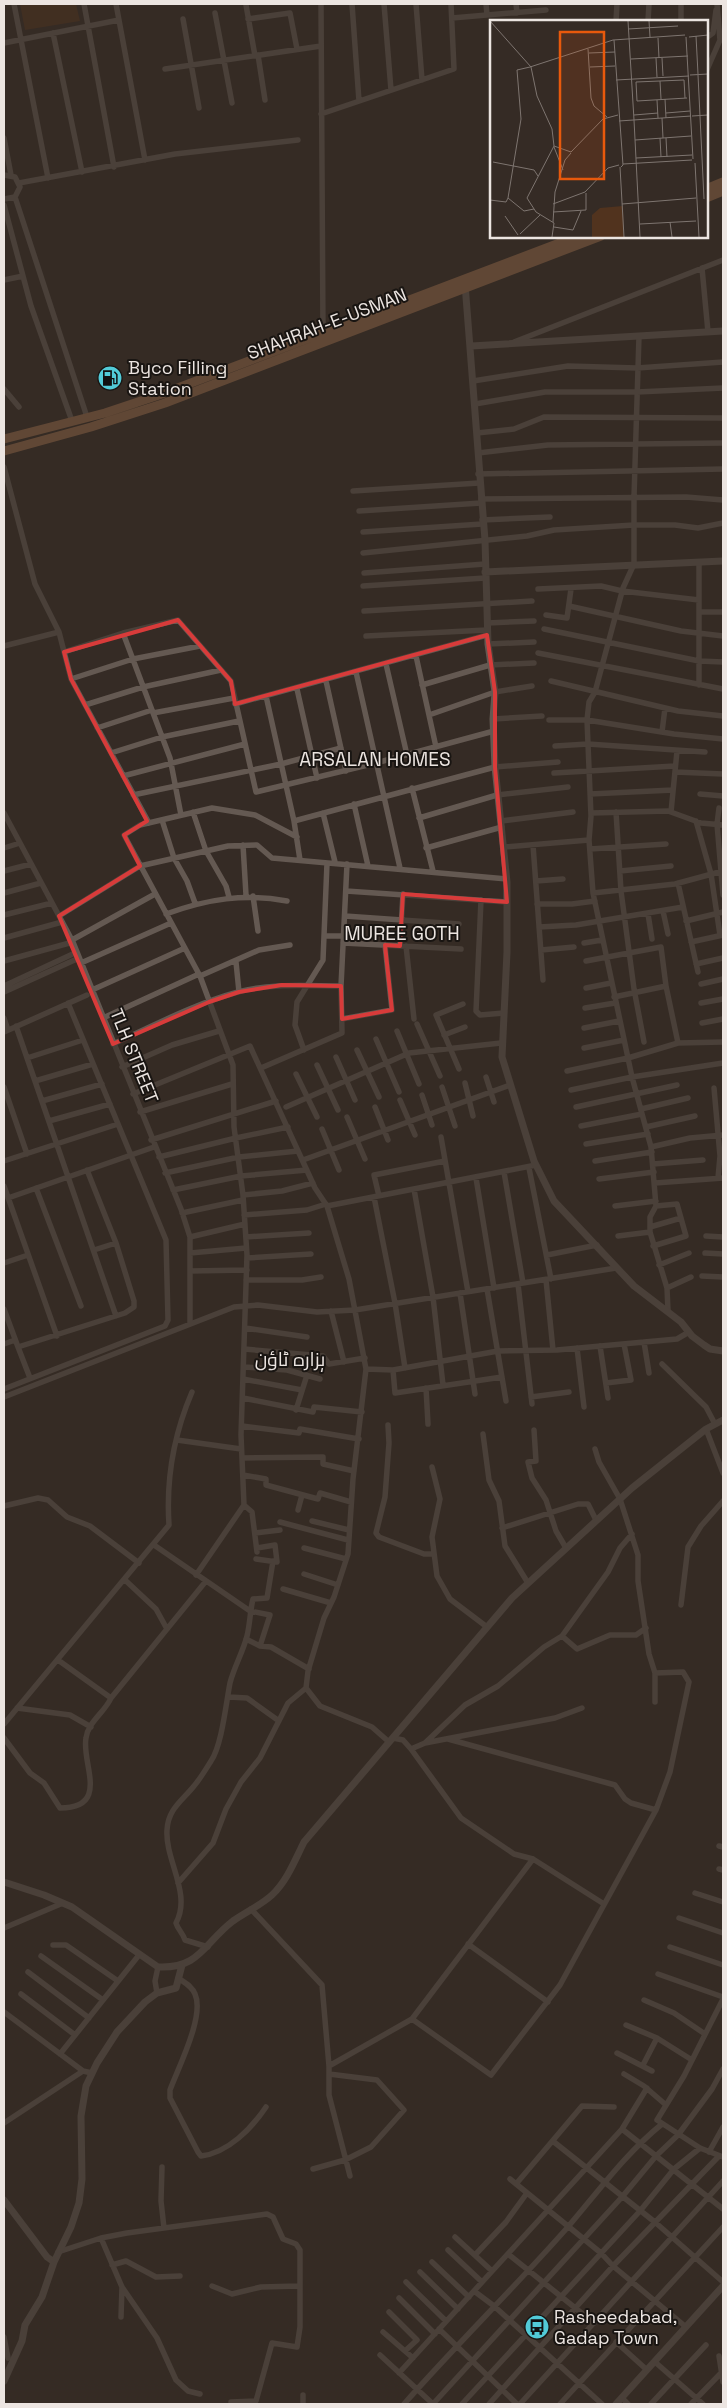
<svg xmlns="http://www.w3.org/2000/svg" width="727" height="2408" font-family="'Space Grotesk',Cairo,sans-serif">
<rect width="100%" height="100%" fill="#352b25"/>
<path fill="#51331e" d="M20 4H76L80 21 25 30Z"/>
<g fill="none" stroke-linecap="round" stroke-linejoin="round">
<path stroke="#645952" stroke-width="5.5" d="M14 4 48 178
M84 4 114 167
M116 4 145 160
M321 4 323 333
M352 4 359 101
M384 4 391 90
M416 4 422 80
M486 4 487 15
M516 4 517 13
M246 5 255 56
M215 13 232 103
M452 18 546 10
M183 19 199 108
M248 19 290 13 297 49
M616 21 617 4
M648 21 649 4
M681 21V4
M53 33 82 172
M706 38 713 33 716 10
M4 43 119 20
M258 55 265 100
M165 69 321 46
M706 72 720 40 717 4
M321 114 454 69 451 4
M4 138 11 175
M4 175 15 177 20 187 15 197 4 199
M19 183 175 154 298 140
M15 197 87 417
M4 205 31 306 72 421
M702 268 708 332
M4 280 23 276
M639 336 634 497V564L623 588 595 692 589 702 587 720 591 816 589 840 593 893 632 1077 651 1147 656 1206 650 1217V1232L667 1288 668 1311
M514 342 723 260
M473 381 568 366 637 368 723 362
M4 389 19 407
M475 404 545 392H637L723 388
M477 433 514 429 544 417 723 418
M478 453 548 445 723 443
M4 467 35 584 59 632
M478 474 723 469
M353 491 479 483
M481 499 686 497 723 500
M359 511 481 503
M482 520 550 517
M363 532 482 524
M363 553 527 536 554 530 634 525H675L698 528 723 523
M364 573 485 564
M363 586 485 578
M538 589 601 586 622 591 699 600
M569 606 681 631 723 636
M364 611 532 601
M699 612H723
M546 615 567 618 571 589
M487 623 534 621
M544 629 699 661 723 662
M123 633 170 758 181 815
M366 636 487 630
M488 644 534 642
M4 646 59 632 71 679 149 823
M64 652 123 633 178 620 231 681 256 792 376 763 494 731
M538 653 723 689
M416 656 436 747
M386 664 407 755
M356 672 400 868
M71 679 133 659 200 646
M326 681 346 771
M551 681 678 711 723 716
M422 685 490 665 534 663
M699 685V562
M297 689 317 778
M266 696 294 821 300 860
M235 704 487 635
M85 705 143 687 221 670
M153 713 234 698
M429 715 495 692 532 686
M493 719 542 716
M549 720H587L674 734 723 739
M97 728 152 710
M662 732 665 708
M555 746 588 744 705 752
M111 753 162 737 239 721
M675 772 723 774
M554 773 675 766
M123 776 245 744
M412 788 433 871
M590 794 673 790
M700 794 723 796
M133 795 281 764 341 748
M354 804 368 866
M719 808 717 824 723 895
M193 812 206 851 226 886 229 897
M616 812 621 891 634 989 644 1042
M671 812 677 751
M4 813 73 942 181 1209 190 1237V1323
M323 813 335 862
M591 813 668 811 701 823 723 825
M419 818 497 795 568 787
M162 820 174 858 187 881 195 903
M294 821 495 767 558 762
M501 821 573 812
M696 821 711 874 720 935
M243 845 246 895
M533 845 543 980
M505 847 589 840
M4 848 20 843
M426 848 502 827
M590 849 666 844
M4 871 31 864
M620 871 671 866
M536 881 563 879
M678 883 698 972
M346 891 507 902
M4 893 41 883
M593 893 675 884 723 871
M253 896 258 931
M481 900 476 1011 480 1015 504 1013
M537 904H572L595 901
M663 911 668 934
M166 914C207 899 245 893 287 901
M648 914 652 939
M4 915 52 903
M59 916 140 866 228 846 257 845 272 858 507 879
M345 916 459 924
M686 921 723 912
M539 927 576 925 683 907
M324 936H344
M4 938 62 922
M72 940 155 894
M691 942 723 935
M343 943 461 949
M584 943 602 940
M400 946 403 894
M406 946 414 1019
M541 950 574 947
M4 961 73 942
M586 961 661 947 666 986 678 1043
M236 962 239 992
M81 963 171 923
M696 964 723 958
M200 976 259 950 290 945
M701 984 723 979
M4 986 77 952
M586 988 611 983
M92 990 185 948
M4 992 79 958
M614 997 666 986
M701 1003 723 999
M585 1008 615 1003
M4 1018 8 1030
M103 1018 199 974
M342 1019 392 1010 385 945
M702 1023 723 1019
M417 1024 440 1076
M16 1026 116 1316
M584 1028 619 1021
M397 1031 419 1084
M4 1032 87 995
M444 1035 465 1027
M376 1039 399 1092
M113 1044C153 1026 194 1004 238 992 271 983 307 986 341 986
M584 1048 624 1040
M304 1050 295 1025 297 1002 323 960 327 863
M357 1050 379 1097
M336 1057 355 1100
M27 1058 83 1040
M317 1065 338 1110
M122 1067 172 1045 219 1031
M261 1068 342 1033 341 986 347 864
M459 1069 436 1015 463 1004
M567 1071 628 1058 678 1043 723 1042
M296 1074 317 1117
M486 1077 494 1102
M35 1081 93 1064
M465 1083 473 1116
M4 1087 27 1154
M442 1087 455 1126
M714 1088 720 1156 718 1178
M571 1090 632 1077 723 1063
M133 1094 250 1046 315 1188 327 1206 349 1279 366 1369 353 1479 348 1554 334 1597 324 1618 308 1671 306 1688 288 1703 260 1758 241 1782 226 1809 213 1843 178 1883
M422 1095 432 1125
M400 1100 415 1135
M42 1101 102 1084
M286 1107 409 1053 501 1043
M375 1107 388 1140
M576 1107 677 1085
M641 1109 688 1098
M140 1112 232 1084
M347 1117 365 1159
M49 1121 110 1104
M581 1126 642 1114
M646 1127 695 1116
M322 1129 339 1170
M441 1137 468 1292
M151 1140 276 1101
M586 1144 648 1134
M651 1147 690 1138 723 1135
M159 1157 236 1138 288 1127
M303 1160 510 1085
M4 1161 118 1124
M595 1161 652 1152
M653 1164 703 1160
M529 1168 551 1279
M504 1172 523 1283
M165 1173 239 1157 298 1151
M476 1178 494 1288
M599 1179 654 1172
M655 1183 723 1178
M4 1186 57 1336
M36 1188 81 1306
M414 1189 433 1297 443 1385
M173 1190 241 1176 307 1170
M243 1195 282 1191 313 1183
M379 1196 374 1175 445 1161
M374 1197 395 1303 405 1368
M8 1198 154 1147
M327 1206 536 1165
M615 1206 656 1201
M182 1213 243 1200
M244 1215 307 1210 326 1204
M650 1227 681 1218
M618 1236 650 1232
M706 1236 723 1237
M190 1237 245 1224
M246 1237 309 1233
M653 1246 686 1236 677 1204 656 1206
M94 1250 116 1243
M190 1253 246 1248
M705 1253 723 1254
M547 1255 597 1245
M247 1258 311 1254
M4 1263 28 1255
M659 1265 689 1253
M190 1271 247 1270
M702 1276 723 1277
M246 1280H302L321 1277
M546 1280 553 1350
M518 1284 532 1404
M667 1288 691 1277
M487 1289 506 1401
M460 1293 475 1394
M4 1309 18 1347 125 1313 134 1307V1301L116 1243 87 1170
M331 1311 344 1362
M245 1328 307 1337
M644 1342 649 1373
M4 1344 15 1340
M600 1346 608 1398
M18 1347 30 1378
M577 1348 584 1407
M244 1349 323 1356 329 1364 365 1358
M662 1364 706 1407 715 1424
M244 1367 287 1370 320 1379
M366 1369 393 1370 498 1351 557 1350 677 1339 689 1332
M393 1370 395 1393 502 1377
M243 1379 302 1390
M606 1383 631 1380 624 1344
M426 1388 428 1424
M4 1389 165 1326 168 1320 166 1240 68 1003
M4 1397 234 1307 258 1305 317 1312 355 1310 616 1268
M531 1397 569 1392
M243 1398 313 1412 314 1407 362 1412
M296 1410 307 1375
M388 1425 389 1443 385 1497 376 1533 379 1537 424 1554H433
M242 1426 299 1433 300 1429 359 1439
M706 1429 723 1473
M534 1430 536 1461 528 1462 532 1478 546 1500 556 1531 566 1548
M483 1434 489 1480 499 1501 505 1546 528 1583
M177 1440 241 1449
M595 1449 599 1462 620 1499 638 1555V1581L649 1654 655 1673V1702
M242 1458 323 1457V1464L354 1471
M432 1467 440 1499 432 1537 437 1576 450 1599 487 1627
M243 1475 266 1479V1485L318 1499 320 1493 351 1502
M244 1505 252 1512 257 1552
M4 1506 38 1498 48 1500 67 1517 90 1526 139 1563
M298 1510 302 1495
M312 1521 349 1530
M280 1522 348 1540
M502 1528 578 1504H588L596 1520
M255 1533 280 1530
M154 1545 250 1611 270 1615 260 1646
M304 1548 346 1559
M256 1559 277 1562 275 1545 257 1548
M304 1574 338 1585
M196 1575 244 1505 241 1435 247 1255 243 1195 234 1127 233 1065 200 976 124 835 140 825 212 808 255 815 297 837
M125 1580 156 1609 167 1629
M283 1589 331 1603
M681 1605 688 1547 701 1526 723 1501
M562 1636 577 1649 610 1635H636L646 1628
M246 1639 260 1646 271 1647 309 1669
M306 1688 320 1706 372 1727 389 1742
M229 1697 247 1698 279 1721
M111 1698 206 1581
M17 1708 70 1715 91 1727
M4 1724 169 1525C166 1480 174 1434 192 1392
M4 1738 30 1773 44 1783 60 1808C111 1808 81 1763 86 1738 88 1722 105 1712 111 1698L58 1660
M393 1738 403 1740 411 1749 425 1743 465 1705 498 1686 544 1647 562 1636 608 1572 620 1548 632 1534
M448 1739 615 1785 625 1799 631 1803 656 1810
M425 1743 555 1718 582 1708
M411 1749 461 1818 514 1854 533 1859 604 1904
M719 1846 723 1847
M719 1869 723 1870
M695 1893 723 1902
M251 1909 322 1985 329 2066V2095L350 2176
M679 1918 723 1933
M4 1928 63 1903
M468 1944 548 2002
M53 1945H66L118 1981
M208 1947 185 1940C183 1933 178 1930 176 1923 192 1894 165 1860 167 1830 168 1809 182 1801 194 1786 200 1779 206 1769 211 1761 222 1745 226 1703 230 1683 234 1667 243 1652 247 1636 250 1624 250 1611 253 1599L267 1598 273 1561
M670 1947 723 1965
M41 1956 103 2000
M28 1972 89 2018
M658 1974 723 1997
M178 1978C185 1983 192 1986 195 1994 205 2016 178 2068 170 2090V2098L198 2152 201 2156C228 2153 252 2128 266 2107
M157 1993 155 1981 158 1967
M21 1994 75 2035
M723 1999 684 2076 657 2120 700 2148 723 2157
M644 2000 674 2013 705 2034
M4 2012 83 2071
M412 2019 491 2075 560 1985 656 1810 670 1772 689 1682 683 1672 655 1673
M626 2025 657 2038 692 2060
M617 2053 652 2071
M60 2054 139 1955
M643 2065 657 2038
M329 2066 412 2019 533 1859
M624 2074 644 2086 666 2105
M4 2123 83 2071 92 2073
M622 2129 723 2209
M554 2142 656 2223 723 2282
M709 2152 723 2127
M162 2167 161 2201 164 2228
M313 2169 345 2160 371 2147 404 2110 377 2080 329 2074
M510 2179 601 2253 613 2266 686 2327
M516 2184 582 2106 614 2107
M455 2237 492 2271
M101 2238 122 2287 157 2338 176 2380 188 2391 200 2394
M448 2250 482 2282
M58 2252 101 2238 127 2233 267 2214 273 2217 283 2239 296 2244 300 2250V2327L297 2347 272 2343 256 2401 231 2402
M508 2254 594 2323
M475 2255 506 2222 527 2193
M432 2262 469 2297
M112 2265 126 2261 156 2277 180 2276
M420 2272 458 2309
M406 2282 446 2321
M212 2286 232 2294 261 2287 299 2286
M474 2291 494 2306 602 2404
M399 2298 435 2334
M389 2312 417 2340 405 2351
M121 2317 122 2287
M439 2329 517 2404
M383 2332 413 2358
M4 2337 8 2358
M616 2342 647 2370
M380 2355 433 2404 622 2197 656 2156 678 2135 712 2089 723 2069
M719 2356 723 2382
M655 2362 703 2404
M399 2373 622 2129 647 2088
M303 2395V2404
M622 2398 628 2404
M404 2404C457 2344 514 2288 567 2228 598 2192 625 2154 662 2124
M462 2404 640 2211 674 2169 700 2148
M489 2404 613 2266 719 2156
M520 2404 723 2181
M560 2404 723 2227
M651 2404 706 2345
M691 2404 721 2373"/>
<path stroke="#645952" stroke-width="7" d="M465 284 485 540 488 644 495 692 493 719 495 767 507 882V952L502 1057 534 1161 554 1201 634 1286 681 1322 692 1336 704 1345 710 1349 723 1351
M471 346 723 331
M485 572 723 561
M4 1882 44 1895 72 1907 158 1967C200 1969 204 1943 233 1921 246 1912 261 1905 272 1895 287 1881 295 1860 304 1842L512 1598 632 1488 706 1429 723 1420
M4 2200 47 2257 54 2262
M4 2381 22 2341 25 2325 42 2297 54 2262 71 2227 79 2203 82 2179 81 2116 86 2086 97 2063 117 2032 145 2002 157 1993 176 1988 182 1965
M616 2404 723 2286"/>
<path stroke="#966949" stroke-width="9" d="M706 189 723 182
M706 198 723 191
M4 439 105 413 162 394 578 236
M4 451 91 427 165 403 601 236"/>
</g>
<path d="M0 0H727V2408H0ZM178 620 231 681 235 704 487 635 495 692V767L507 902 403 894 400 946 385 945 392 1010 342 1019 341 986 282 985 239 992 209 1002 113 1044 59 916 140 866 124 835 147 821 71 679 64 652Z" fill="#352b25" fill-opacity=".55" fill-rule="evenodd"/>
<path fill="none" stroke="#d83b3a" stroke-width="4" stroke-linejoin="round" d="M178 620 231 681 235 704 487 635 495 692V767L507 902 403 894 400 946 385 945 392 1010 342 1019 341 986 282 985 239 992 209 1002 113 1044 59 916 140 866 124 835 147 821 71 679 64 652Z"/>
<defs>
<symbol id="fuel-disc" viewBox="-11 -11 22 22"><circle r="9.5" fill="#52cbd8" stroke="#191512"/><path d="M-5.5-6h7V0h2V4h1.3V-2.5L3-4.5l.8-.8L6-3V5H2.5V1h-1V6h-7ZM-4.2-4.7v3.2H.2V-4.7Z" fill="#111"/></symbol>
<symbol id="bus-disc" viewBox="-11 -11 22 22"><circle r="9.5" fill="#52cbd8" stroke="#191512"/><path d="M-5-6H5V4H4V6H2V4H-2V6H-4V4H-5ZM-3.5-4V0h7V-4ZM-3.5 1.2v1.5H-2V1.2ZM2 1.2v1.5H3.5V1.2Z" fill="#111"/></symbol>
</defs>
<g fill-rule="evenodd">
<use href="#fuel-disc" x="96" y="364" width="28" height="28"/>
<use href="#bus-disc" x="523" y="2313" width="28" height="28"/>
</g>
<g text-anchor="middle" stroke-width="4" stroke-linejoin="round" paint-order="stroke">
<g font-size="18" fill="#ece5e1" stroke="#191512">
<text transform="translate(327 324) rotate(-21)" y="6">SHAHRAH-E-USMAN</text>
<text transform="translate(134 1056) rotate(68)" y="6">TLH STREET</text>
</g>
<g font-size="18" fill="#ece5e1" stroke="#191512" text-anchor="start">
<text x="128" y="374">Byco Filling<tspan x="128" dy="21">Station</tspan></text>
<text x="554" y="2323">Rasheedabad,<tspan x="554" dy="21">Gadap Town</tspan></text>
</g>
<g font-size="19" fill="#ece5e1" stroke="#191512">
<text x="375" y="766">ARSALAN HOMES</text>
<text x="402" y="940">MUREE GOTH</text>
<text x="290" y="1366">ہزارہ ٹاؤن</text>
</g>
</g>
<g transform="translate(490 20)">
<rect width="218" height="218" fill="#352b25"/>
<path d="M133 186 134 217H102V195L110 188Z" fill="#51331e"/>
<path fill="none" stroke="#7e7570" stroke-width="1" d="M0 1 41 47 47 76 62 109 64 126 37 178 46 192 64 203 62 217M138 1 144 100M159 1 160 17M138 9 188 6M206 16 208 54M196 17 203 139M199 17 218 15M168 18 169 38M124 20 133 145 131 147M98 29 101 78 104 86 117 97M99 33 125 32M166 38 167 57M172 38 173 56M141 39 198 36M40 47 123 20 195 15M100 47 125 46M200 55 218 54M208 55 214 179M126 60 199 56M170 61 171 79M175 79 176 98M167 80 168 98M147 81 146 62 194 60 195 78M147 81 197 78M176 93 200 91M144 95 168 93M202 96 218 95M172 98 173 118M144 100 150 217M129 101 201 96M170 118 171 137M176 118 177 137M145 120 201 116M64 126 81 132 113 99 128 95M64 127 73 150M146 138 202 135M3 142 44 150 48 156M205 143 209 217M133 144 202 140M130 147 134 217M18 178 31 99 27 50 40 47M0 180 16 182 18 178 34 191 44 189M63 184 95 172 118 148 129 145M132 184 206 178M63 192 96 190V173M15 196 28 215M63 202 65 172 75 140 81 133M180 202 182 217M150 204 206 201M64 207 83 210 91 191M30 214 50 195"/>
<path fill="#e8590c" fill-opacity="0.15" stroke="#e8590c" stroke-width="2.5" d="M70 12H114V159H70Z"/>
<rect width="218" height="218" fill="none" stroke="#ece5e1" stroke-width="2.5"/>
</g>
<rect width="727" height="2408" fill="none" stroke="#ece5e1" stroke-width="10"/>
</svg>
